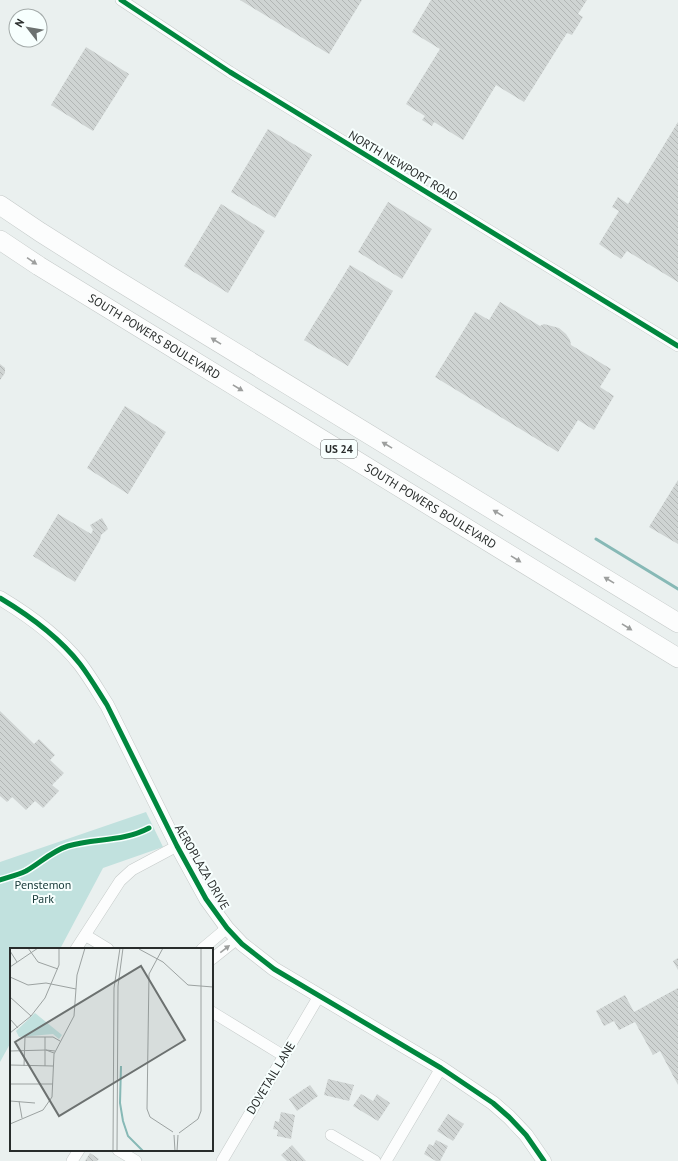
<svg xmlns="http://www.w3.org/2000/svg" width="678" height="1161" font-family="'PT Sans',sans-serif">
<defs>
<pattern id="building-back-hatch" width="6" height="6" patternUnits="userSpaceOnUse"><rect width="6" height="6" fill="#cfd4d3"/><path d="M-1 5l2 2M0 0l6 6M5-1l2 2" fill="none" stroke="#b2b6b5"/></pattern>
</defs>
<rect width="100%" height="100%" fill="#eaf0ef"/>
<path fill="#c1e1de" d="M146 812 163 847 103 868 60 949H11V1042L0 1062V862Z"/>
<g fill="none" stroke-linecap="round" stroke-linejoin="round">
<path stroke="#87b9b6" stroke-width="3" d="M596 539 678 589"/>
</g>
<path fill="url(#building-back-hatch)" d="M240 0H362L329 54Z
M431 0H587L578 14 583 17 572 35 567 33 524 102 496 85 463 140 434 122 432 126 422 120 425 116 406 104 440 49 412 32Z
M86 47 129 74 93 131 51 105Z
M678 122V282L627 251 621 259 599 244 619 211 612 207 618 197 628 204Z
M268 129 312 155 275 218 231 192Z
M388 202 432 229 402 279 358 252Z
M221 204 265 231 228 293 184 266Z
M350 265 393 291 348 366 304 340Z
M500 302 540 326 544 324 559 328 566 334 570 340 571 345 611 369 600 387 614 396 594 430 578 420 558 452 435 377 475 312 489 320Z
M0 364 5 368V373L0 380Z
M125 406 166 432 128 494 87 468Z
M678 480V544L649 527Z
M58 514 91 534 93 530 90 525 102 518 108 529 101 535 100 540 75 582 33 556Z
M0 711 34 744 39 739 55 755 50 760 64 773 52 785 59 791 43 808 35 801 26 810 12 797 7 802 0 796Z
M678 958V970L673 961Z
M678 988V1085L660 1051 653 1055 635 1022 619 1030 614 1021 604 1026 596 1011 625 995 634 1012Z
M328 1079 354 1085 349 1101 324 1095Z
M310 1085 318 1096 297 1111 289 1099Z
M361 1094 373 1101 377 1094 390 1103 378 1121 353 1106Z
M281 1112 295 1115 291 1139 277 1136 278 1130 273 1129 275 1121 279 1122Z
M448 1114 464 1124 453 1141 437 1131Z
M436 1140 448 1146 440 1161H436L424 1154 429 1144 433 1146Z
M292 1145 306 1161H287L281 1155Z
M90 1153 99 1159 97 1161H85Z"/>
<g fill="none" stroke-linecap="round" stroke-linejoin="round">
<defs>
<path id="minor" d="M121 0 230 72 678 346
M85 935 108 949
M76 949 120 881 132 870 177 846
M202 949 227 928
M212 959 237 939
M212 1012 284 1056
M331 1135 375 1161
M118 1150 136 1161
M72 1161 79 1150
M222 1161 319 996
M386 1161 441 1068"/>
<path id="tertiary" d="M0 598C30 616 58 636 80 664 90 677 98 691 107 705L177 846 206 899 227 928 242 944 274 969 441 1068 493 1103 509 1117 526 1135 544 1161"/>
<g id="trunk">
<path d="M0 205 40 232 105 273 678 623"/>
<path id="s1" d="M0 240 39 266 168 345 678 658"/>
</g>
</defs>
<use href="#minor" stroke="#c5cac9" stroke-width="12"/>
<use href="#tertiary" stroke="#c5cac9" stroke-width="15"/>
<use href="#trunk" stroke="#c5cac9" stroke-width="20"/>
<use href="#minor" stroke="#fcfdfd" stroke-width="11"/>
<use href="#tertiary" stroke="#fcfdfd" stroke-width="14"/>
<use href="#trunk" stroke="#fcfdfd" stroke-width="19"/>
<defs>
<path id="cycleway" d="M121 0 230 72 678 346
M0 598C30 616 58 636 80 664 90 677 98 691 107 705L177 846 206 899 227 928 242 944 274 969 441 1068 493 1103 509 1117 526 1135 544 1161
M0 880C9 877 18 875 26 871 40 863 52 851 68 846 95 838 123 842 149 828"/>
</defs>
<use href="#cycleway" stroke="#f7fffe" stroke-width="8"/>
<use href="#cycleway" stroke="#00873e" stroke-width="5"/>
</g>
<defs><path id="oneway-solid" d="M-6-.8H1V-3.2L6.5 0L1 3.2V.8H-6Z"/></defs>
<g fill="#9d9f9e">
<use href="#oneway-solid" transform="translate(32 261) rotate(34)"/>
<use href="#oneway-solid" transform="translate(216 341) rotate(-148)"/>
<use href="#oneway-solid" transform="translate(238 388) rotate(31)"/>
<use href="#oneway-solid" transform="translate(387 445) rotate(-149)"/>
<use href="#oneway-solid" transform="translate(498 513) rotate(-149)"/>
<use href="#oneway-solid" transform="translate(516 559) rotate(32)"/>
<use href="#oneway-solid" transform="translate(609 580) rotate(-149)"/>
<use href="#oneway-solid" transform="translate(627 627) rotate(32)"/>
<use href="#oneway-solid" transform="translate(225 949) rotate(-38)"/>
</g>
<g text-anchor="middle" stroke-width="4" stroke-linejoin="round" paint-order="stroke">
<rect fill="#f7fffe" stroke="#666b6a" stroke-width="1" x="321" y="440" width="36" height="18" rx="3"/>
<g font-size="11" font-weight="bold" fill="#282c2b">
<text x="339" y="453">US 24</text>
</g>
<g font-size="12" fill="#282c2b" stroke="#f7fffe">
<text transform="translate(403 166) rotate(31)" y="4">NORTH NEWPORT ROAD</text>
<text dy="4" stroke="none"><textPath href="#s1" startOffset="182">SOUTH POWERS BOULEVARD</textPath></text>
<text dy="4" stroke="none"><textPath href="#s1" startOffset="506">SOUTH POWERS BOULEVARD</textPath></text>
<text transform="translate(202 867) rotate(60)" y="4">AEROPLAZA DRIVE</text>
<text transform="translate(271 1078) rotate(-59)" y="4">DOVETAIL LANE</text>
</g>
<g font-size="12" fill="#183a39" stroke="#f7fffe">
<text x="43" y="889">Penstemon<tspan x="43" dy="14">Park</tspan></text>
</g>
</g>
<g transform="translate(10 948)">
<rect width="203" height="203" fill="#eaf0ef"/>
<path d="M25 65 52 87 49 91 43 86 9 89 6 83Z" fill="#c1e1de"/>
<path fill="none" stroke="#87b9b6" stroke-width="2" d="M111 118 110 155 113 173 118 188 133 203"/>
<path fill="none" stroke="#9ca2a1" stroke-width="1" d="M18 0 28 14 48 21M153 0 139 26 137 161 140 169 163 184M129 1 153 14 178 37 203 39M0 3 7 14M0 19 28 0M0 29 18 37 36 35 66 41M0 49 21 68M0 71 8 80M0 85 21 68 35 50 49 17V0M0 103 36 102M44 105 36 102 45 103M0 117 43 118M14 118 15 89H43L50 93M35 118V89M0 136H43M0 153 25 155M9 153 12 170M0 176 33 162 42 149 44 106 64 68 67 27 75 0M169 185 188 171 191 163V0M164 187 165 203M103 203 104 40 110 0M107 203 108 38 113 0M167 203 168 187"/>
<path fill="#6c7170" fill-opacity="0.15" stroke="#6c7170" stroke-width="2" d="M131 18 175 92 49 168 5 94Z"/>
<rect width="203" height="203" fill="none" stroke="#282c2b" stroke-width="2"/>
</g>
<g transform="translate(28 28) rotate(301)"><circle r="19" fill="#f7fffe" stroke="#a4abaa"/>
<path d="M0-3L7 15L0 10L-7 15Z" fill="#6c7170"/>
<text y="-6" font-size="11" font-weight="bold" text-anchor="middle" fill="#282c2b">N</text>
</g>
</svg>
